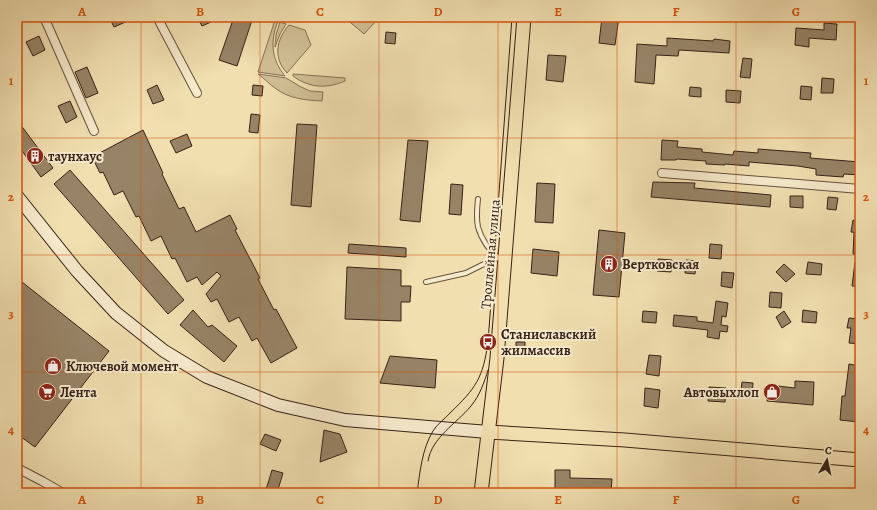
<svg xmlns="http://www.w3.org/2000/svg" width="877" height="510" font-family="Alegreya,serif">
<rect width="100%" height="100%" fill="#f1dfb0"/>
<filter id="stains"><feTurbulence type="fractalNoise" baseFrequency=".005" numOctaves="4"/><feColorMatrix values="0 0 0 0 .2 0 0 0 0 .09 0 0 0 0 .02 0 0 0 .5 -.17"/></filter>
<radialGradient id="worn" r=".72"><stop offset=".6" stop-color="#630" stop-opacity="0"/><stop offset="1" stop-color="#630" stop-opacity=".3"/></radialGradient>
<path fill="#d1bf96" stroke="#847057" d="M344 17H369L375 22 364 34Z
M275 20 278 21C270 41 271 59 285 76L258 72Z
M280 22 286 24 280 34 275 47 276 35Z
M289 25 305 30 311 45 287 73C273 58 276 40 289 25Z
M258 74 286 78 301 87 310 91 323 92 322 101C305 100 289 99 275 88 269 84 264 78 258 74Z
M293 74 345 78V81C327 89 309 88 293 76Z"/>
<path fill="#978467" stroke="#362218" d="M109 17H137L114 27Z
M197 17H208L211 22 202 26Z
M234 17H253L237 66 219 60Z
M602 17H619L615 45 599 43Z
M824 23 837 24 836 40 809 38V47L795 45 796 28 824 30Z
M386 32 396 33 395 44 385 43Z
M39 36 45 50 33 56 26 42Z
M667 38 713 41 714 39 730 41 729 53 679 50 678 56 656 55 654 84 635 82 637 44 667 46Z
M548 55 566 56 563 82 546 80Z
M743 58 752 59 750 78 740 77Z
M87 67 98 93 86 98 75 72Z
M822 78 834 79 833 93H821Z
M157 85 164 100 153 104 147 90Z
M253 85 263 86 262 96 252 95Z
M801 86 812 87 811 100 800 99Z
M690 87 701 88V97L689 96Z
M726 90 741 91 740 103 726 102Z
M70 101 77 117 66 123 58 106Z
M251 114 260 115 258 133 249 132Z
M17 120 53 168 41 177 17 144Z
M297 124 317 125 311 207 291 205Z
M143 130 163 173 162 174 179 209 184 207 196 232 230 215 237 229 235 230 260 278 258 279 274 310 276 309 297 348 271 363 257 338 252 341 239 317 229 322 217 299 211 302 206 294 221 276 217 272 202 285 197 277 187 282 175 258 172 259 161 236 151 241 139 216 136 217 123 191 114 195 103 172 100 173 92 157Z
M187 134 192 146 176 153 170 141Z
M408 140 428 141 420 222 400 220Z
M662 140 678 141 677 147 702 149V152L733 155 734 151 758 153V149L811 153 810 158 860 162V175L844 174 843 177 816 175V169L798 166 749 162V166L725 164V165L706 164V161L677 159 676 160H661Z
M70 170 184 300 168 314 54 184Z
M653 182 695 183 694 188 771 195 770 207 651 197Z
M537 183 555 184 553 223 535 222Z
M451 184 463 185 461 215 449 214Z
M790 196H803V208L790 207Z
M828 197 838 198 836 210 827 209Z
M853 220 860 221V233L851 232Z
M599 230 625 233 619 297 593 295Z
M854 233H860V255L853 254Z
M349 244 406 248V257L348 253Z
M710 244 722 245 721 259 709 258Z
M533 249 559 252 557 276 531 273Z
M658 259 672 260 671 272 657 271Z
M686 260 697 261 695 274 685 273Z
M808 262 822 264 821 275 806 274Z
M855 262H860V286H852Z
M784 264 795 274 786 282 776 272Z
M347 267 401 270V286H411L410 302H401V321L345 319Z
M722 272 734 273 732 288 721 286Z
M17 278 109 351 35 447 17 434Z
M770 292 782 293 781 308 769 307Z
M716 301 728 303 726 317 722 316 721 325 728 326 727 332 720 331 719 339 707 337 708 330 673 326 674 315 697 317V321L713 323Z
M193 310 208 327 212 325 237 346 224 362 180 325Z
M803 310 817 312 816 323 802 322Z
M643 311 657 312 656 323 642 322Z
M784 311 791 322 782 328 776 317Z
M849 318 860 319V344L849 343 851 328H847Z
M516 342H525V353L516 352Z
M649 355 661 356 659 376 646 374Z
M390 356 437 360 435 388 380 383Z
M849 364 860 366 856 398H860L859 422 840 420 842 396H845Z
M795 381 814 382 813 405 767 401 769 385 795 388Z
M742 382 753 383 752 398 740 397Z
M709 387 726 388 725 402 708 401Z
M645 388 660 390 658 408 644 406Z
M324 430 340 434 347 452 320 462Z
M265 434 281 440 276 451 260 444Z
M272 470 283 473 277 493H265Z
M555 470H570V478L612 479 611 493H555Z"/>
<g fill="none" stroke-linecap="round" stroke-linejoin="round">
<defs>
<path id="lane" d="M478 199C477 208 476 218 478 227 481 238 490 253 500 258
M426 282 466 273 494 259 499 258"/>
<path id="street" d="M44 17 94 131
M157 17 197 93
M662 173 860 189
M17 468 42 481 63 493"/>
<path id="secondary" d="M17 196 77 271 116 313 164 351 207 377 278 405 345 420 488 432"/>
<path id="primary" d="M488 432 625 440 860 460
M481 493 497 358 524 17"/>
</defs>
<use href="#lane" stroke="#65513e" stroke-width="6"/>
<use href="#street" stroke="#65513e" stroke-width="10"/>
<use href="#secondary" stroke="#362218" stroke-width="14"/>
<use href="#primary" stroke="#362218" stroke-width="15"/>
<use href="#lane" stroke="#f6eacc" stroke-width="4"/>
<use href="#street" stroke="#f6eacc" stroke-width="8"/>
<use href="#secondary" stroke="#f6eacc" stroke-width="12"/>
<use href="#primary" stroke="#f1dfb0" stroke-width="13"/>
<path stroke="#362218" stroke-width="1" d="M428 461C432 437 456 424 471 406 480 395 484 383 488 370
M417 493C420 472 422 449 433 431 437 424 445 419 450 413 476 388 483 378 488 342L512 17"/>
</g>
<path fill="none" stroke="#d6540d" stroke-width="1" stroke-opacity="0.55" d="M141 17V493M260 17V493M379 17V493M498 17V493M617 17V493M736 17V493M17 138H860M17 255H860M17 372H860"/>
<defs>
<symbol id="building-disc" viewBox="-11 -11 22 22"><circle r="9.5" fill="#8f2418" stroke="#f6eacc"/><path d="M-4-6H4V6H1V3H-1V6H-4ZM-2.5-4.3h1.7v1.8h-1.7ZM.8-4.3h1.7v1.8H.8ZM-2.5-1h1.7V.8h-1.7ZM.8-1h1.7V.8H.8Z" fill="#fff"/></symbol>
<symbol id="bus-disc" viewBox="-11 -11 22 22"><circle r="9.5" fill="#8f2418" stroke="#f6eacc"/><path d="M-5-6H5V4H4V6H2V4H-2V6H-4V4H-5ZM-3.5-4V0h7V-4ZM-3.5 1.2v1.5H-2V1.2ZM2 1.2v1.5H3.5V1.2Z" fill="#fff"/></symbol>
<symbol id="shop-disc" viewBox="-11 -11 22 22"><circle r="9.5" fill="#8f2418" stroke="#f6eacc"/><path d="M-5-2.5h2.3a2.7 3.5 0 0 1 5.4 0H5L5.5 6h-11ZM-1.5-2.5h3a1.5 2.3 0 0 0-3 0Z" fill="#fff"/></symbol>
<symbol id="supermarket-disc" viewBox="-11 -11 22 22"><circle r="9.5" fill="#8f2418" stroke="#f6eacc"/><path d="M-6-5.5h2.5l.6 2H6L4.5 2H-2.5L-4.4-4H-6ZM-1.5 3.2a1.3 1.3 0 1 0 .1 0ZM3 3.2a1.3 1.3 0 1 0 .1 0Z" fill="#fff"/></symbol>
</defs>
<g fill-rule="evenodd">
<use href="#building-disc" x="25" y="146" width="20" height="20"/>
<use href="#building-disc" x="599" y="254" width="20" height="20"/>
<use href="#bus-disc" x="478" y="332" width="20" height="20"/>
<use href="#shop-disc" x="43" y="356" width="20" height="20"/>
<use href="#supermarket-disc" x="37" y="382" width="20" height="20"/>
<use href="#shop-disc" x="762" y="382" width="20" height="20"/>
</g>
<g text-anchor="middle" stroke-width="4" stroke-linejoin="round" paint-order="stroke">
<g font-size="14" font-weight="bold" fill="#362218" stroke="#f6eacc" text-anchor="start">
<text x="48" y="161">таунхаус</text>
<text x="622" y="269">Вертковская</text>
<text x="501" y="339">Станиславский<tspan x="501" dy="16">жилмассив</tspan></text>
<text x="66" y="371">Ключевой момент</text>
<text x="60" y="397">Лента</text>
<text x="759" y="397" text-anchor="end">Автовыхлоп</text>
</g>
<g font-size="14" fill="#362218" stroke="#f6eacc">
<text transform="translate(490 254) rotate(-85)" y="5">Троллейная улица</text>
</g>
</g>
<rect width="877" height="510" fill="none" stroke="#f1dfb0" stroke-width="44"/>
<g transform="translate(827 460) rotate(9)" stroke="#f6eacc" stroke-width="3" paint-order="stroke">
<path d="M0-3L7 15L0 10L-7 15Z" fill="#362218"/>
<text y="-6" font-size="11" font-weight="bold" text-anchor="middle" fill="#362218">С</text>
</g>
<rect x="22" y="22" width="833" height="466" fill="none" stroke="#d6540d" stroke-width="1.5"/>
<g font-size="13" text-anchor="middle" font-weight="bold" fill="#d6540d">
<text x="82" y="16">A</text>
<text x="200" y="16">B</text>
<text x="320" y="16">C</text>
<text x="438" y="16">D</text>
<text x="558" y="16">E</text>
<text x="676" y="16">F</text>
<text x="796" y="16">G</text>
<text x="11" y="85">1</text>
<text x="866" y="85">1</text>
<text x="11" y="201">2</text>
<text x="866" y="201">2</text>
<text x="11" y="318">3</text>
<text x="866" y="318">3</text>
<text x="11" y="434">4</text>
<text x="866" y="434">4</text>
<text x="82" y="504">A</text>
<text x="200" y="504">B</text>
<text x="320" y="504">C</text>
<text x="438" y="504">D</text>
<text x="558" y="504">E</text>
<text x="676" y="504">F</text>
<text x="796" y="504">G</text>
</g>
<rect width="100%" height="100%" filter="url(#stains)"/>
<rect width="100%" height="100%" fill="url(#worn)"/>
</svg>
